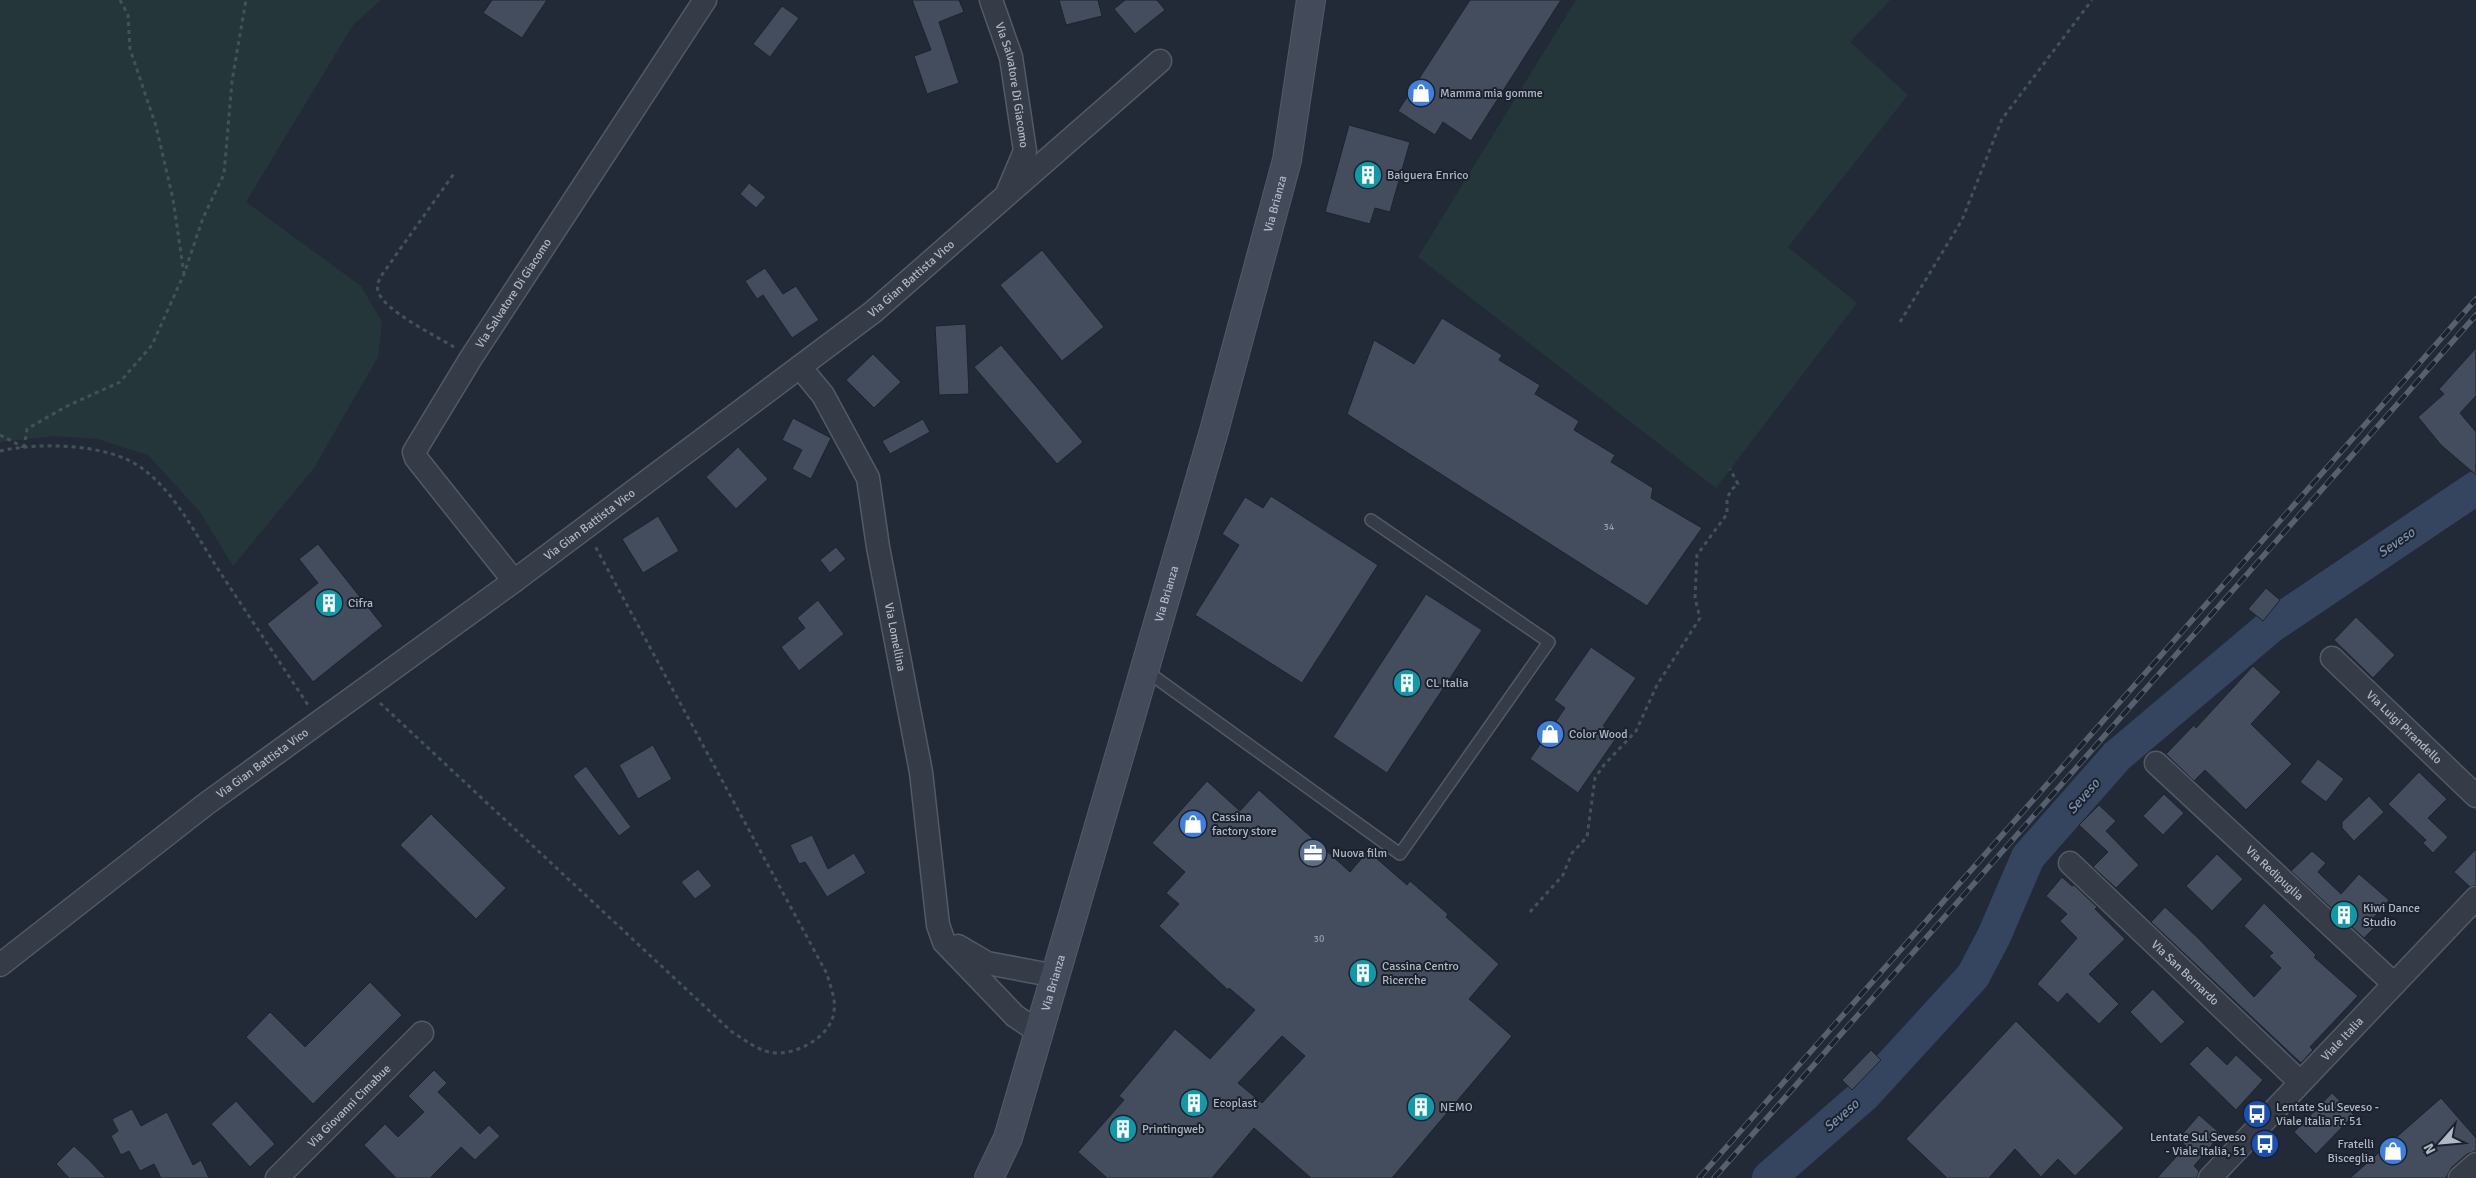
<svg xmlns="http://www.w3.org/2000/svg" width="2476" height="1178" font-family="Signika,sans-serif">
<rect width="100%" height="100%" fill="#222a38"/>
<path fill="#243639" d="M0 0H381L353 25 246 202 361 286 382 322 378 357 314 468 233 566 200 512 148 455 97 439 54 436 0 442Z
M1576 0H1890L1850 42 1908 95 1788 247 1857 303 1716 488 1418 257Z"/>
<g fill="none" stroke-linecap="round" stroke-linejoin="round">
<path stroke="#36455f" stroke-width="34" d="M1769 1178 1864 1095 1973 976 1994 936 2028 857 2117 756 2271 626 2476 488"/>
</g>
<path fill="#434d5d" stroke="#1d232f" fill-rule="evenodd" d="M492 0H547L522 38 483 13Z
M912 0H959L964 12 939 22 959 83 927 94 914 56 931 50Z
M1059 0H1098L1102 16 1066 25Z
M1125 0H1157L1165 10 1135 34 1114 9Z
M1470 0H1561L1471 141 1443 122 1435 135 1398 111Z
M782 6 799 18 770 57 753 44Z
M1349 125 1410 142 1390 212 1375 208 1370 224 1325 212Z
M749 183 766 197 756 208 740 194Z
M1042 250 1104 327 1062 361 1000 285Z
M765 268 783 294 796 286 819 320 792 338 763 295 757 299 745 281Z
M1442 318 1502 355 1499 360 1540 385 1535 394 1579 421 1574 430 1615 455 1611 462 1653 488 1651 498 1702 528 1647 606 1347 414 1374 340 1414 364Z
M966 324 969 394 939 395 935 326Z
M1001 345 1083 442 1057 464 974 367Z
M2476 348V396L2460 413 2476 432V475L2441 445 2418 417 2444 394 2439 389Z
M873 354 901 382 874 408 846 380Z
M793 418 831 438 811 479 792 469 802 450 782 440Z
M923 419 930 432 890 454 882 441Z
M738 447 768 479 736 509 706 477Z
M1271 496 1378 565 1302 683 1195 615 1239 545 1222 534 1245 497 1263 508Z
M658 516 679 551 643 573 622 539Z
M318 544 383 626 313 682 267 624 318 583 299 559Z
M836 547 846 559 830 573 820 560Z
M2266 588 2280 600 2263 621 2248 609Z
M1426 594 1482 630 1387 773 1333 737Z
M818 600 844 634 799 671 781 647 805 628 797 618Z
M2356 617 2395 655 2373 678 2334 640Z
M1591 647 1636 678 1603 726 1617 737 1578 793 1530 759 1565 708 1554 700Z
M2253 666 2281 692 2251 724 2292 764 2246 810 2205 770 2194 781 2166 754 2194 725 2196 728Z
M653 745 672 779 638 799 619 765Z
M2318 759 2344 779 2326 802 2300 782Z
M586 766 631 827 619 836 573 776Z
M2419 772 2447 799 2428 818 2448 837 2433 853 2423 843 2426 840 2388 804Z
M1207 781 1240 811 1259 790 1350 872 1368 851 1407 885 1410 881 1448 914 1446 917 1499 964 1469 999 1512 1036 1392 1178H1311L1254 1128 1212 1178H1107L1078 1152 1124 1100 1119 1096 1175 1029 1210 1059 1255 1010 1229 988 1228 990 1159 926 1179 904 1166 893 1185 872 1152 843ZM1282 1036 1305 1056 1262 1103 1238 1083Z
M2164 794 2184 813 2163 835 2143 816Z
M2369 796 2384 812 2354 841 2342 828V822Z
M2099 805 2116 821 2106 831 2139 865 2116 888 2093 867 2108 852 2079 825Z
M431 814 506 888 476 919 400 845Z
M812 835 828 869 854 853 866 873 827 897 805 862 799 864 790 845Z
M2476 849V885L2470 887 2454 872Z
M2312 851 2326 863 2318 872 2341 894 2359 874 2389 900 2370 922 2375 927 2364 938 2291 871Z
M2217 854 2243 879 2212 911 2186 886Z
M698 869 712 886 695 899 681 882Z
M2062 877 2072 886 2074 885 2097 907 2095 909 2125 939 2089 974 2119 1004 2099 1024 2067 993 2058 1003 2037 984 2077 938 2060 921 2067 914 2046 896Z
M2264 903 2316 955 2314 957 2358 996 2310 1047 2313 1050 2301 1063 2151 922 2165 907 2199 939 2254 997 2281 968 2269 956 2273 953 2244 926Z
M370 982 402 1015 313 1104 246 1037 270 1012 305 1047Z
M2153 989 2185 1022 2161 1044 2130 1012Z
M2016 1021 2124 1128 2075 1176 2058 1159 2041 1177 2015 1149 1989 1178H1947L1906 1139Z
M2207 1046 2227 1065 2236 1055 2263 1080 2236 1110 2189 1064Z
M1871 1050 1881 1060 1852 1090 1842 1080Z
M434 1070 447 1083 438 1092 480 1134 489 1125 500 1136 475 1160 461 1147 430 1178H396L364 1145 385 1124 398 1137 424 1112 408 1096Z
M2332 1093 2354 1115 2316 1154 2294 1132Z
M2441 1098 2476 1138V1151L2467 1154 2451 1168 2447 1176 2445 1178H2350Z
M236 1101 275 1144 250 1167 211 1124Z
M132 1109 141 1126 167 1112 193 1165 201 1160 209 1178H161L154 1164 140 1171 129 1151 121 1155 111 1136 118 1131 112 1119Z
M2199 1115 2221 1134 2194 1166 2199 1171 2197 1178H2157L2186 1146 2178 1139Z
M74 1146 89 1160 106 1178H69L56 1164Z"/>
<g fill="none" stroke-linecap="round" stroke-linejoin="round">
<defs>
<path id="lane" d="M1145 670 1400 854 1549 642 1371 520"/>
<g id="street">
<path id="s1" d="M991 0 1011 57 1025 151 1008 191"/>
<path id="s2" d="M800 367 823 395 868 478 878 547 921 772 938 925 944 942 1015 1016 1039 1032"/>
<path id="s3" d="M514 581 416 458 414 452 471 358 705 0"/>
<path id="s4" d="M2332 658 2476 796"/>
<path id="s5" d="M2156 763 2394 984"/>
<path id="s6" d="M2070 863 2300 1082"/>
<path d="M958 946 987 963 1056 976"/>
<path id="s7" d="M0 965 206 804 514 581 873 312 1160 61"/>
<path id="s8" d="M277 1178 422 1033"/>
<path id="s9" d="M2210 1178 2476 898"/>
<path d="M2460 1178 2476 1164"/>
</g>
<g id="secondary">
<path id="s10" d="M989 1178 1008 1138 1214 431 1287 160 1311 0"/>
</g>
</defs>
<use href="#lane" stroke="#535a66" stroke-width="14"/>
<use href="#street" stroke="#535a66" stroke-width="25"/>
<use href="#secondary" stroke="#535a66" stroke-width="30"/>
<path stroke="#415356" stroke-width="3" stroke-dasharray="4 4" stroke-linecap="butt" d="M120 0 128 15 130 49 156 126 173 199 184 274
M1900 322 1962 220 2002 119 2092 0
M454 347C436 336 383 310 378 291 376 285 379 281 381 276L455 172
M0 435 23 447
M24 448 27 429 67 406 120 382 152 345 184 274 203 218 224 174 232 81 246 0
M0 451C40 442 109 443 143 469 175 493 195 533 216 566 246 612 277 658 308 705
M380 703 732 1032C744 1039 755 1049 769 1052 793 1058 832 1037 834 1011 836 998 830 986 827 974L595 546
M1530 912 1563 875 1572 853 1587 837 1595 778 1604 765 1636 731 1657 685 1700 618 1695 598 1697 555 1727 514V499L1731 490 1738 484 1730 469"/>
<use href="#lane" stroke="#353c48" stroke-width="11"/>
<use href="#street" stroke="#353c48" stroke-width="22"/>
<use href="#secondary" stroke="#434b5b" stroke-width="28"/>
<defs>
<path id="rail" d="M1699 1178 2476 299
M1714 1178 2476 315"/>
</defs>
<use href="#rail" stroke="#57606f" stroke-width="5.5"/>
<use href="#rail" stroke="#1b212d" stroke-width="4" stroke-dasharray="11" stroke-linecap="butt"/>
</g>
<defs>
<symbol id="shop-disc" viewBox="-11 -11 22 22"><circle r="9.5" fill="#3f7fe0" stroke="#1b212d"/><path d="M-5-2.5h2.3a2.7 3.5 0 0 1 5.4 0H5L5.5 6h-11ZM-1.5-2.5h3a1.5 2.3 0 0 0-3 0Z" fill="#fff"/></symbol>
<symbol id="building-disc" viewBox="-11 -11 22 22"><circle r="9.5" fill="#0f9aa8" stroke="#1b212d"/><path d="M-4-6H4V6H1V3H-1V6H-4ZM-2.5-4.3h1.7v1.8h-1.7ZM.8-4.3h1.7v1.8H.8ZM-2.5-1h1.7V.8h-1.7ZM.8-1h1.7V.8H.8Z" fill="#fff"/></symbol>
<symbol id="office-disc" viewBox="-11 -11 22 22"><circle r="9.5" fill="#5c6f8a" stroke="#1b212d"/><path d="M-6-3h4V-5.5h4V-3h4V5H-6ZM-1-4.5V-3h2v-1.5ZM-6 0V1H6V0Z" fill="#fff"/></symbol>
<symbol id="bus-disc" viewBox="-11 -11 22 22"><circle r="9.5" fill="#1a4fb4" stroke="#1b212d"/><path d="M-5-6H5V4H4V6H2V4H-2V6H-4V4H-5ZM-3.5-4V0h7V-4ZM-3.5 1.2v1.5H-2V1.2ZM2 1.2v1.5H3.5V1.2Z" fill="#fff"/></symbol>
</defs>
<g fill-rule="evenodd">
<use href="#shop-disc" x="1405" y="77" width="32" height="32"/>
<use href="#building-disc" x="1352" y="159" width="32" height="32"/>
<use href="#building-disc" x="313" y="587" width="32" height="32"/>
<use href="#building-disc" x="1391" y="667" width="32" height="32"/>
<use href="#shop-disc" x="1534" y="718" width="32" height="32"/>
<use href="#shop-disc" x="1177" y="808" width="32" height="32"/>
<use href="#office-disc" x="1297" y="837" width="32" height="32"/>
<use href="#building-disc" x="2328" y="899" width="32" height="32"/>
<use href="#building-disc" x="1347" y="957" width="32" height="32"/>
<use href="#building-disc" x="1178" y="1087" width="32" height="32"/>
<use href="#building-disc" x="1405" y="1091" width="32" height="32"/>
<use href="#bus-disc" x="2241" y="1098" width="32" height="32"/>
<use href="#building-disc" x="1107" y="1113" width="32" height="32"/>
<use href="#bus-disc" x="2249" y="1128" width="32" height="32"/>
<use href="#shop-disc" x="2377" y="1135" width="32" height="32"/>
</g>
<g text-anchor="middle" stroke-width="4" stroke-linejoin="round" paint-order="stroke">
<g font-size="10" fill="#959cab">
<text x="1609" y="530">34</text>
<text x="1319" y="942">30</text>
</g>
<g font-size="12" fill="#b0b7c5" stroke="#1b212d">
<text dy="4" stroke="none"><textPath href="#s1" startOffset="88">Via Salvatore Di Giacomo</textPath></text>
<text dy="4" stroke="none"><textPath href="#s10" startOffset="1016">Via Brianza</textPath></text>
<text dy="4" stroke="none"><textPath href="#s7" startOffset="1141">Via Gian Battista Vico</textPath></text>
<text dy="4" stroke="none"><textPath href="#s3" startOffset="351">Via Salvatore Di Giacomo</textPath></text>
<text dy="4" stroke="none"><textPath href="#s7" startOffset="736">Via Gian Battista Vico</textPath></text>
<text dy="4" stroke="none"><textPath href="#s10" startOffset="611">Via Brianza</textPath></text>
<text dy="4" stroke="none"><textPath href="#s2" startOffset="292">Via Lomellina</textPath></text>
<text dy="4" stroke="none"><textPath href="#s4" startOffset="100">Via Luigi Pirandello</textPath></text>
<text dy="4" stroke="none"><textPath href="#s7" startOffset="331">Via Gian Battista Vico</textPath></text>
<text dy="4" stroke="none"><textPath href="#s5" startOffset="162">Via Redipuglia</textPath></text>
<text dy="4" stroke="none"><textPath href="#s6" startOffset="159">Via San Bernardo</textPath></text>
<text dy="4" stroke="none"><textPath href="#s10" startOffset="206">Via Brianza</textPath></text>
<text dy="4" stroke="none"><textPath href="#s9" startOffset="192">Viale Italia</textPath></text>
<text dy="4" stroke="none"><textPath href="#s8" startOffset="102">Via Giovanni Cimabue</textPath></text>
</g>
<g font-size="12" fill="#b0b7c5" stroke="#1b212d" text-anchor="start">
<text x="1440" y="97">Mamma mia gomme</text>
<text x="1387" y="179">Baiguera Enrico</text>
<text x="348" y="607">Cifra</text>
<text x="1426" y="687">CL Italia</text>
<text x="1569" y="738">Color Wood</text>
<text x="1212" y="821">Cassina<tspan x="1212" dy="14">factory store</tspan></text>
<text x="1332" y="857">Nuova film</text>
<text x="2363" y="912">Kiwi Dance<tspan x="2363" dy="14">Studio</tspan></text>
<text x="1382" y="970">Cassina Centro<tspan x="1382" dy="14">Ricerche</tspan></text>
<text x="1213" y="1107">Ecoplast</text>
<text x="1440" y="1111">NEMO</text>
<text x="2276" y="1111">Lentate Sul Seveso -<tspan x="2276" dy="14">Viale Italia Fr. 51</tspan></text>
<text x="1142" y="1133">Printingweb</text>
<text x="2246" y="1141" text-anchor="end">Lentate Sul Seveso<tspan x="2246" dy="14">- Viale Italia, 51</tspan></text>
<text x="2374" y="1148" text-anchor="end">Fratelli<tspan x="2374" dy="14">Bisceglia</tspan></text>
</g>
<g font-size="14" font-style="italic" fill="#798dac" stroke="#1b212d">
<text transform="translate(2396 542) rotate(-34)" y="5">Seveso</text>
<text transform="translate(2083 796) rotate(-49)" y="5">Seveso</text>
<text transform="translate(1841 1115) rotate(-41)" y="5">Seveso</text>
</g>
</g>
<g transform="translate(2441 1143) rotate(243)" stroke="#1b212d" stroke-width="4" paint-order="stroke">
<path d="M0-4L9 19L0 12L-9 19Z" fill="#b0b7c5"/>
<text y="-8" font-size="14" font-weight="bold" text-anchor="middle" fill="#b0b7c5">N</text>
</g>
</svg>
